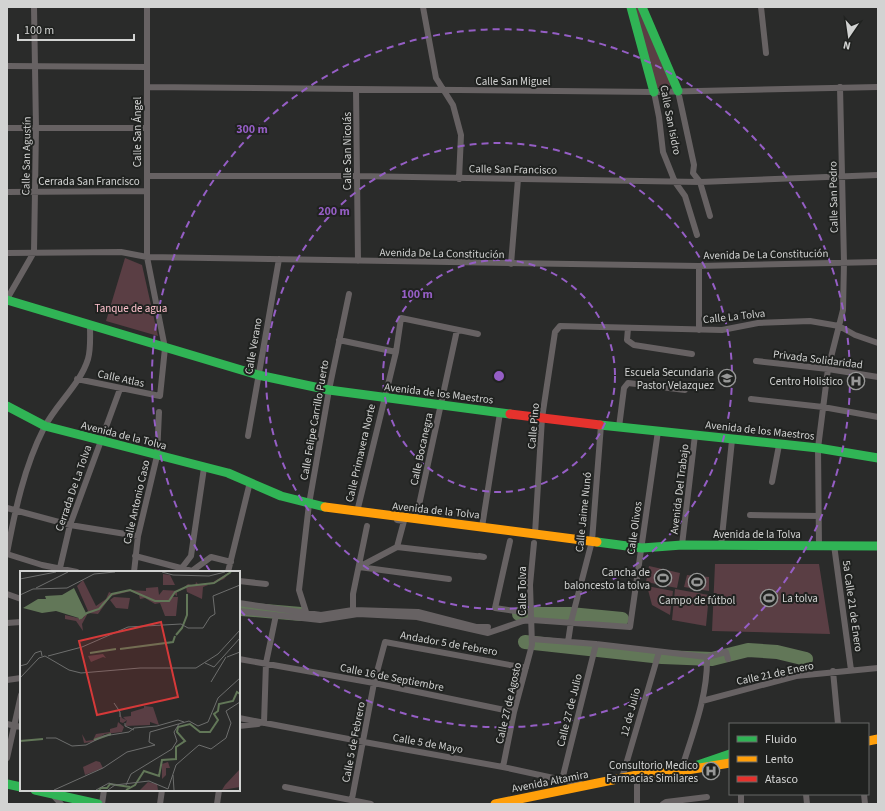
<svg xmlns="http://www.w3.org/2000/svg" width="885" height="811" font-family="'Source Sans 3',sans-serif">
<rect width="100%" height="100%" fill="#2a2b2a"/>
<path fill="#5a3e44" d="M632 7H646L673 85 654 89Z
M125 258 142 265 158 336 106 321Z
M715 564H819L830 634 712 631Z
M649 566 680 573 677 588 646 582Z
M687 575 709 577V591L684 587Z
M647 586 673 591 670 615 652 605Z
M675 589 709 595 706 626 672 620Z"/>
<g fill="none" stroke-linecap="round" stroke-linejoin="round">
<path stroke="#627758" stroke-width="14" d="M241 609 301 614
M519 614H570L622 619
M525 642 662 657 712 659 748 650 777 652 806 659"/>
<path stroke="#676263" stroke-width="6" d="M423 7 436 78 453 105 461 135 459 179
M761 7 766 53
M7 66 147 67
M147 87 654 92 878 87
M356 89 358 261
M678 91 694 165 693 173 700 182 710 216
M654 92 659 117 663 152 675 182 685 196 697 235
M7 128H147
M147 176H357L700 182 878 175
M7 192 147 191
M7 253 121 252 147 257 699 266 878 262
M511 264 518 179
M7 299 34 252 36 128 34 7
M628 328 627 340 634 345 692 354
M699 330V266
M339 340 396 352
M756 361 828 369 878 377
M77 379 160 396 165 348 147 257V7
M751 399 823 407 878 417
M619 427 624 388 628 383 685 390
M248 436 279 259
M772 482 779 445
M7 508 70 525 138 536
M357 512 396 352 401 318 478 334
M750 515 819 516
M416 519 457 330
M482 527 500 413
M535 534 542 418 555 332 560 326 722 330 758 323 810 321 839 326 855 335 878 343
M510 541 495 608 515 611 531 609
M682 545 695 435
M834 545 851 670
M721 546 732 440
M819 546 818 448 828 369 843 310 844 262 840 87
M397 547 484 557 479 556
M7 553C15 511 24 467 44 428 56 404 80 385 88 359 91 349 90 336 90 325
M7 554 42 565 77 572
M135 556 192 571 211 557 231 562
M359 567 449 579
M359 567 397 547 404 521 397 520
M181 569 191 556 204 468
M59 572 70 525 120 389
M134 572 138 536 157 456 159 412
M228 572 250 482
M239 581 266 584
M7 594 21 599
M239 603 321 615 353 610 418 612 476 627H488
M353 610V594L367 526
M239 611 320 620 358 614 417 617 488 633 523 621 532 620 630 627 658 431
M305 618 306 612 299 590 309 504 329 390 349 294
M7 623 21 622
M532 639 596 644 707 657 726 652 728 659
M568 642 571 622 592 541 601 425
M239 659 374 683 514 712
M833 671 838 724
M7 680 21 678
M702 701 796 676 878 668
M239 718 364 742 503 767 581 784
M264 723 266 663 276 615
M7 724 21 727
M239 726 258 724
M7 758 21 695
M503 767 514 712 532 645 530 585 534 543
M681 771C692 735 708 696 707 657
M637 775V804
M622 778 659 652
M562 780 596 644
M285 787 371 804
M52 794 61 804
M806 794 807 804
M864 794 865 804
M102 804 104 790
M160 804 162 790
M217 804 219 790
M351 804 374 683 385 642 526 668
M663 804 666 802 707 797
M741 804V794"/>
<path stroke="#30b455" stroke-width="9" d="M631 7 654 92
M642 7 678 91
M7 300 258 375 329 390 510 414
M7 406 45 426 228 473 281 496 325 507
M600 425 818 448 878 458
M597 542 642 548 682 545 878 546
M695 766 730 754
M7 784 21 787
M35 790 98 804"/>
<path stroke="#ff9f0a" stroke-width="9" d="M325 507 597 542
M868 741 878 739
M495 804 637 775 681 771 730 763"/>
<path stroke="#e5322d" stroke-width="9" d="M510 414 600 425"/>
</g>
<g fill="none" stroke="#955ec5" stroke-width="2" stroke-dasharray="7 5">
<circle cx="499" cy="376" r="116"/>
<circle cx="499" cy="376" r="233"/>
<path d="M210 571A349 349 0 1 1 240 610"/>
</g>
<defs>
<symbol id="school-ring" viewBox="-11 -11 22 22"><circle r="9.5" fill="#202220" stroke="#979897" stroke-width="1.5"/><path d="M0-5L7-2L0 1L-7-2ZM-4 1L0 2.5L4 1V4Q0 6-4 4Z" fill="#979897"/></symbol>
<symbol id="hospital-ring" viewBox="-11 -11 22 22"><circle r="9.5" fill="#202220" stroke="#979897" stroke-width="1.5"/><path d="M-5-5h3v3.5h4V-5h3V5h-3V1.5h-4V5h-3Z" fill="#979897"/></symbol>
<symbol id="stadium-ring" viewBox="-11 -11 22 22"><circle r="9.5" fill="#202220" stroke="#979897" stroke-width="1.5"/><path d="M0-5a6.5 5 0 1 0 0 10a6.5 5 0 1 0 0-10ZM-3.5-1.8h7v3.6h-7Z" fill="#979897"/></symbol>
</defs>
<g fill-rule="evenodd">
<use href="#school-ring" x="717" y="368" width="20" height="20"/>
<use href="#hospital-ring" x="846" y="371" width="20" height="20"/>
<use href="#stadium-ring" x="653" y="568" width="20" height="20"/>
<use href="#stadium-ring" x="687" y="572" width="20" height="20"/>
<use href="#stadium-ring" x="759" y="588" width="20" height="20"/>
<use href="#hospital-ring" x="701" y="761" width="20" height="20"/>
</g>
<g text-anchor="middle" stroke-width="4" stroke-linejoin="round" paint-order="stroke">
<g font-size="11" fill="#d2d3d2" stroke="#202220">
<text x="513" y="85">Calle San Miguel</text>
<text transform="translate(671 120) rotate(79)" y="4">Calle San Isidro</text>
<text transform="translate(137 132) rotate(-90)" y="4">Calle San Ángel</text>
<text transform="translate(347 151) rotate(-90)" y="4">Calle San Nicolás</text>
<text transform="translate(26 156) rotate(-89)" y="4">Calle San Agustín</text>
<text transform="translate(513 169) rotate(1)" y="4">Calle San Francisco</text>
<text x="89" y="185">Cerrada San Francisco</text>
<text transform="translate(833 197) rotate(-91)" y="4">Calle San Pedro</text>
<text transform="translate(442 253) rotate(1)" y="4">Avenida De La Constitución</text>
<text transform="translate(766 254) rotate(-1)" y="4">Avenida De La Constitución</text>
<text transform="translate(734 316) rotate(-6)" y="4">Calle La Tolva</text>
<text transform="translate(253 346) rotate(-80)" y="4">Calle Verano</text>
<text transform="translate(818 359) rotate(7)" y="4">Privada Solidaridad</text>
<text transform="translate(121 378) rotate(12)" y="4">Calle Atlas</text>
<text transform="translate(439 393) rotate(7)" y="4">Avenida de los Maestros</text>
<text transform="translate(314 420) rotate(-80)" y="4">Calle Felipe Carrillo Puerto</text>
<text transform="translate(533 426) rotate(-85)" y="4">Calle Pino</text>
<text transform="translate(760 430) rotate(6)" y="4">Avenida de los Maestros</text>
<text transform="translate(124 435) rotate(14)" y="4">Avenida de la Tolva</text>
<text transform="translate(421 449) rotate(-78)" y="4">Calle Bocanegra</text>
<text transform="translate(360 453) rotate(-77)" y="4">Calle Primavera Norte</text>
<text transform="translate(73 488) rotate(-71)" y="4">Cerrada De La Tolva</text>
<text transform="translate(679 489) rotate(-83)" y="4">Avenida Del Trabajo</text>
<text transform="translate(136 502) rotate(-77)" y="4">Calle Antonio Caso</text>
<text transform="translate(436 510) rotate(6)" y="4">Avenida de la Tolva</text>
<text transform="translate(583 512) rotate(-84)" y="4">Calle Jaime Nunó</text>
<text transform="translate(634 528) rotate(-82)" y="4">Calle Olivos</text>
<text x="757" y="538">Avenida de la Tolva</text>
<text transform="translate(522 591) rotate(-90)" y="4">Calle Tolva</text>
<text transform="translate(853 606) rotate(82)" y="4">5a Calle 21 de Enero</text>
<text transform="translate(449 643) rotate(10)" y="4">Andador 5 de Febrero</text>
<text transform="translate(775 673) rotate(-12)" y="4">Calle 21 de Enero</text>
<text transform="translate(392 677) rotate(11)" y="4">Calle 16 de Septiembre</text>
<text transform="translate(508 703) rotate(-77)" y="4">Calle 27 de Agosto</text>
<text transform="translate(569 710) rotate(-76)" y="4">Calle 27 de Julio</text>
<text transform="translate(630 712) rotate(-75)" y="4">12 de Julio</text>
<text transform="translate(353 742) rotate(-79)" y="4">Calle 5 de Febrero</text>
<text transform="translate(428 743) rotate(10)" y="4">Calle 5 de Mayo</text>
<text transform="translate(550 781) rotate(-11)" y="4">Avenida Altamira</text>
</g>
<g font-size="11" fill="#fdc1cc" stroke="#202220">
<text x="131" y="312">Tanque de agua</text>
</g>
<g font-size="11" fill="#d2d3d2" stroke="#202220" text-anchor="end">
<text x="714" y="376">Escuela Secundaria<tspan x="714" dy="13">Pastor Velazquez</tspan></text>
<text x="843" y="385">Centro Holistico</text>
<text x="650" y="576">Cancha de<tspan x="650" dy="13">baloncesto la tolva</tspan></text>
<text x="782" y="602" text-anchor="start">La tolva</text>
<text x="697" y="604" text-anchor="middle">Campo de fútbol</text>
<text x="698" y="769">Consultorio Medico<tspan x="698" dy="13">Farmacias Similares</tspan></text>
</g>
</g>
<g transform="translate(20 571)">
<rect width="220" height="220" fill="#2a2b2a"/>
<path d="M210 1 204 8 183 16 182 28 167 21 166 16 157 21V25L154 23 153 26H158L156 45H145L140 32 135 33 125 27 120 28 119 24 111 20 91 25 78 43 68 42 62 53 63 60 56 50 45 48V44L62 48 68 40 57 15 63 9 76 35 86 28 89 21 93 23 109 19 126 20V17L138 16 139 24 143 19 160 20 168 13 175 15 176 11 179 14H188ZM143 3 150 4 155 14H143ZM94 26 110 27 108 38 96 37 90 29ZM83 83 86 87 83 86 71 91 68 85ZM96 131 102 147 106 149 103 146 111 145V141L124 137V135L133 136 139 154 130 151V154L105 155 107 149 103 152 100 151V143ZM98 151 104 156 102 161 85 163 72 171 64 172 62 163 66 170 73 169 76 163 90 161V158L97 156ZM76 190 80 191 83 197 65 204 63 196ZM148 191 150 197H146V204L142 208V193ZM220 198V216L202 219 205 214ZM128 211 137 213 138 219H120Z" fill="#5a3e44"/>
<path d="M54 17 66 42 62 48 36 40 22 42 3 37 18 28H26L25 25 42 24Z" fill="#627758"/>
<path fill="none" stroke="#627758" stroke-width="2" d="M59 48 67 42 79 38 92 23 110 19 135 30H149L155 21 168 15 194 12 211 1M156 64 162 57 167 44V23M100 78 153 71 155 65M70 82 96 78M74 169 91 163M0 170 23 168M79 219 81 217H87L90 213 110 216M106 219 115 214 124 200 139 205 142 189 156 188V176L165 170 157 161 158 156 170 153 180 161H190L198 149 194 143 198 140 199 133 213 130 217 121 220 123"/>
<path fill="none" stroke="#6d6e6d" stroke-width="1" d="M142 1 153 4 189 5 205 1M0 8 36 1M16 17 48 1M0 24 13 18 47 17 74 3 95 1M28 85 62 76 108 56 161 53 168 57H183L190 46 195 43 193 25 220 14M207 86 220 81M185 92 194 96 220 67M0 95 7 93 15 82 21 80 22 85M0 107 19 87 25 85 49 99 61 102 120 97H176L198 83 220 59M191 111 206 86M94 132 100 141V146M105 152V155L114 159M178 155 188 151 198 127 220 107M26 167H36L52 175 66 174 84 165 109 161 114 157 137 155 158 149 164 151M135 174 129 171 130 161 169 150 178 155M153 204 154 219M106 214 111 203 152 178 157 170 154 161 159 153M34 219 83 197 107 181 135 174M76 219 89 212 95 214M88 219 95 214 129 210 148 218 156 194 172 180 179 174 191 178 206 167 211 152 206 140 220 131"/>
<path fill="#d63939" fill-opacity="0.15" stroke="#d63939" stroke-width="2" d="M141 51 158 126 77 144 59 70Z"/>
<rect width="220" height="220" fill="none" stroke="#d2d3d2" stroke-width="2"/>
</g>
<circle cx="499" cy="376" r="6" fill="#955ec5" stroke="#202220" stroke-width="2"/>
<g font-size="12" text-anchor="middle" font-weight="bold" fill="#955ec5" stroke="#202220" stroke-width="4" stroke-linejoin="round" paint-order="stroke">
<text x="252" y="133">300 m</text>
<text x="334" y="215">200 m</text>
<text x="417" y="298">100 m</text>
</g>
<rect width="885" height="811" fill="none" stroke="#d2d3d2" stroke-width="16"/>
<rect x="729" y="723" width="140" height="72" fill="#202220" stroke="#676967"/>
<rect x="737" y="736" width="20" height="6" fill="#30b455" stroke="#676967"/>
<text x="765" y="743" font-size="12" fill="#d2d3d2">Fluido</text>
<rect x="737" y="756" width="20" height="6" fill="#ff9f0a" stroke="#676967"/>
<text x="765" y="763" font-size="12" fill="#d2d3d2">Lento</text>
<rect x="737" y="776" width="20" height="6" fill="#e5322d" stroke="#676967"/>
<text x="765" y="783" font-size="12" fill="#d2d3d2">Atasco</text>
<g transform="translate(849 36) rotate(193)" stroke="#202220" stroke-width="3" paint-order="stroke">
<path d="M0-3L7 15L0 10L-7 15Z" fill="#d2d3d2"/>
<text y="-6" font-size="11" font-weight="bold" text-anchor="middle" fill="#d2d3d2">N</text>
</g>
<path d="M18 34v6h116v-6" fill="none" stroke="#d2d3d2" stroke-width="2"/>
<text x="24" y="34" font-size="12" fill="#d2d3d2" stroke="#202220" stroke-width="3" paint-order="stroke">100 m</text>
</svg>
